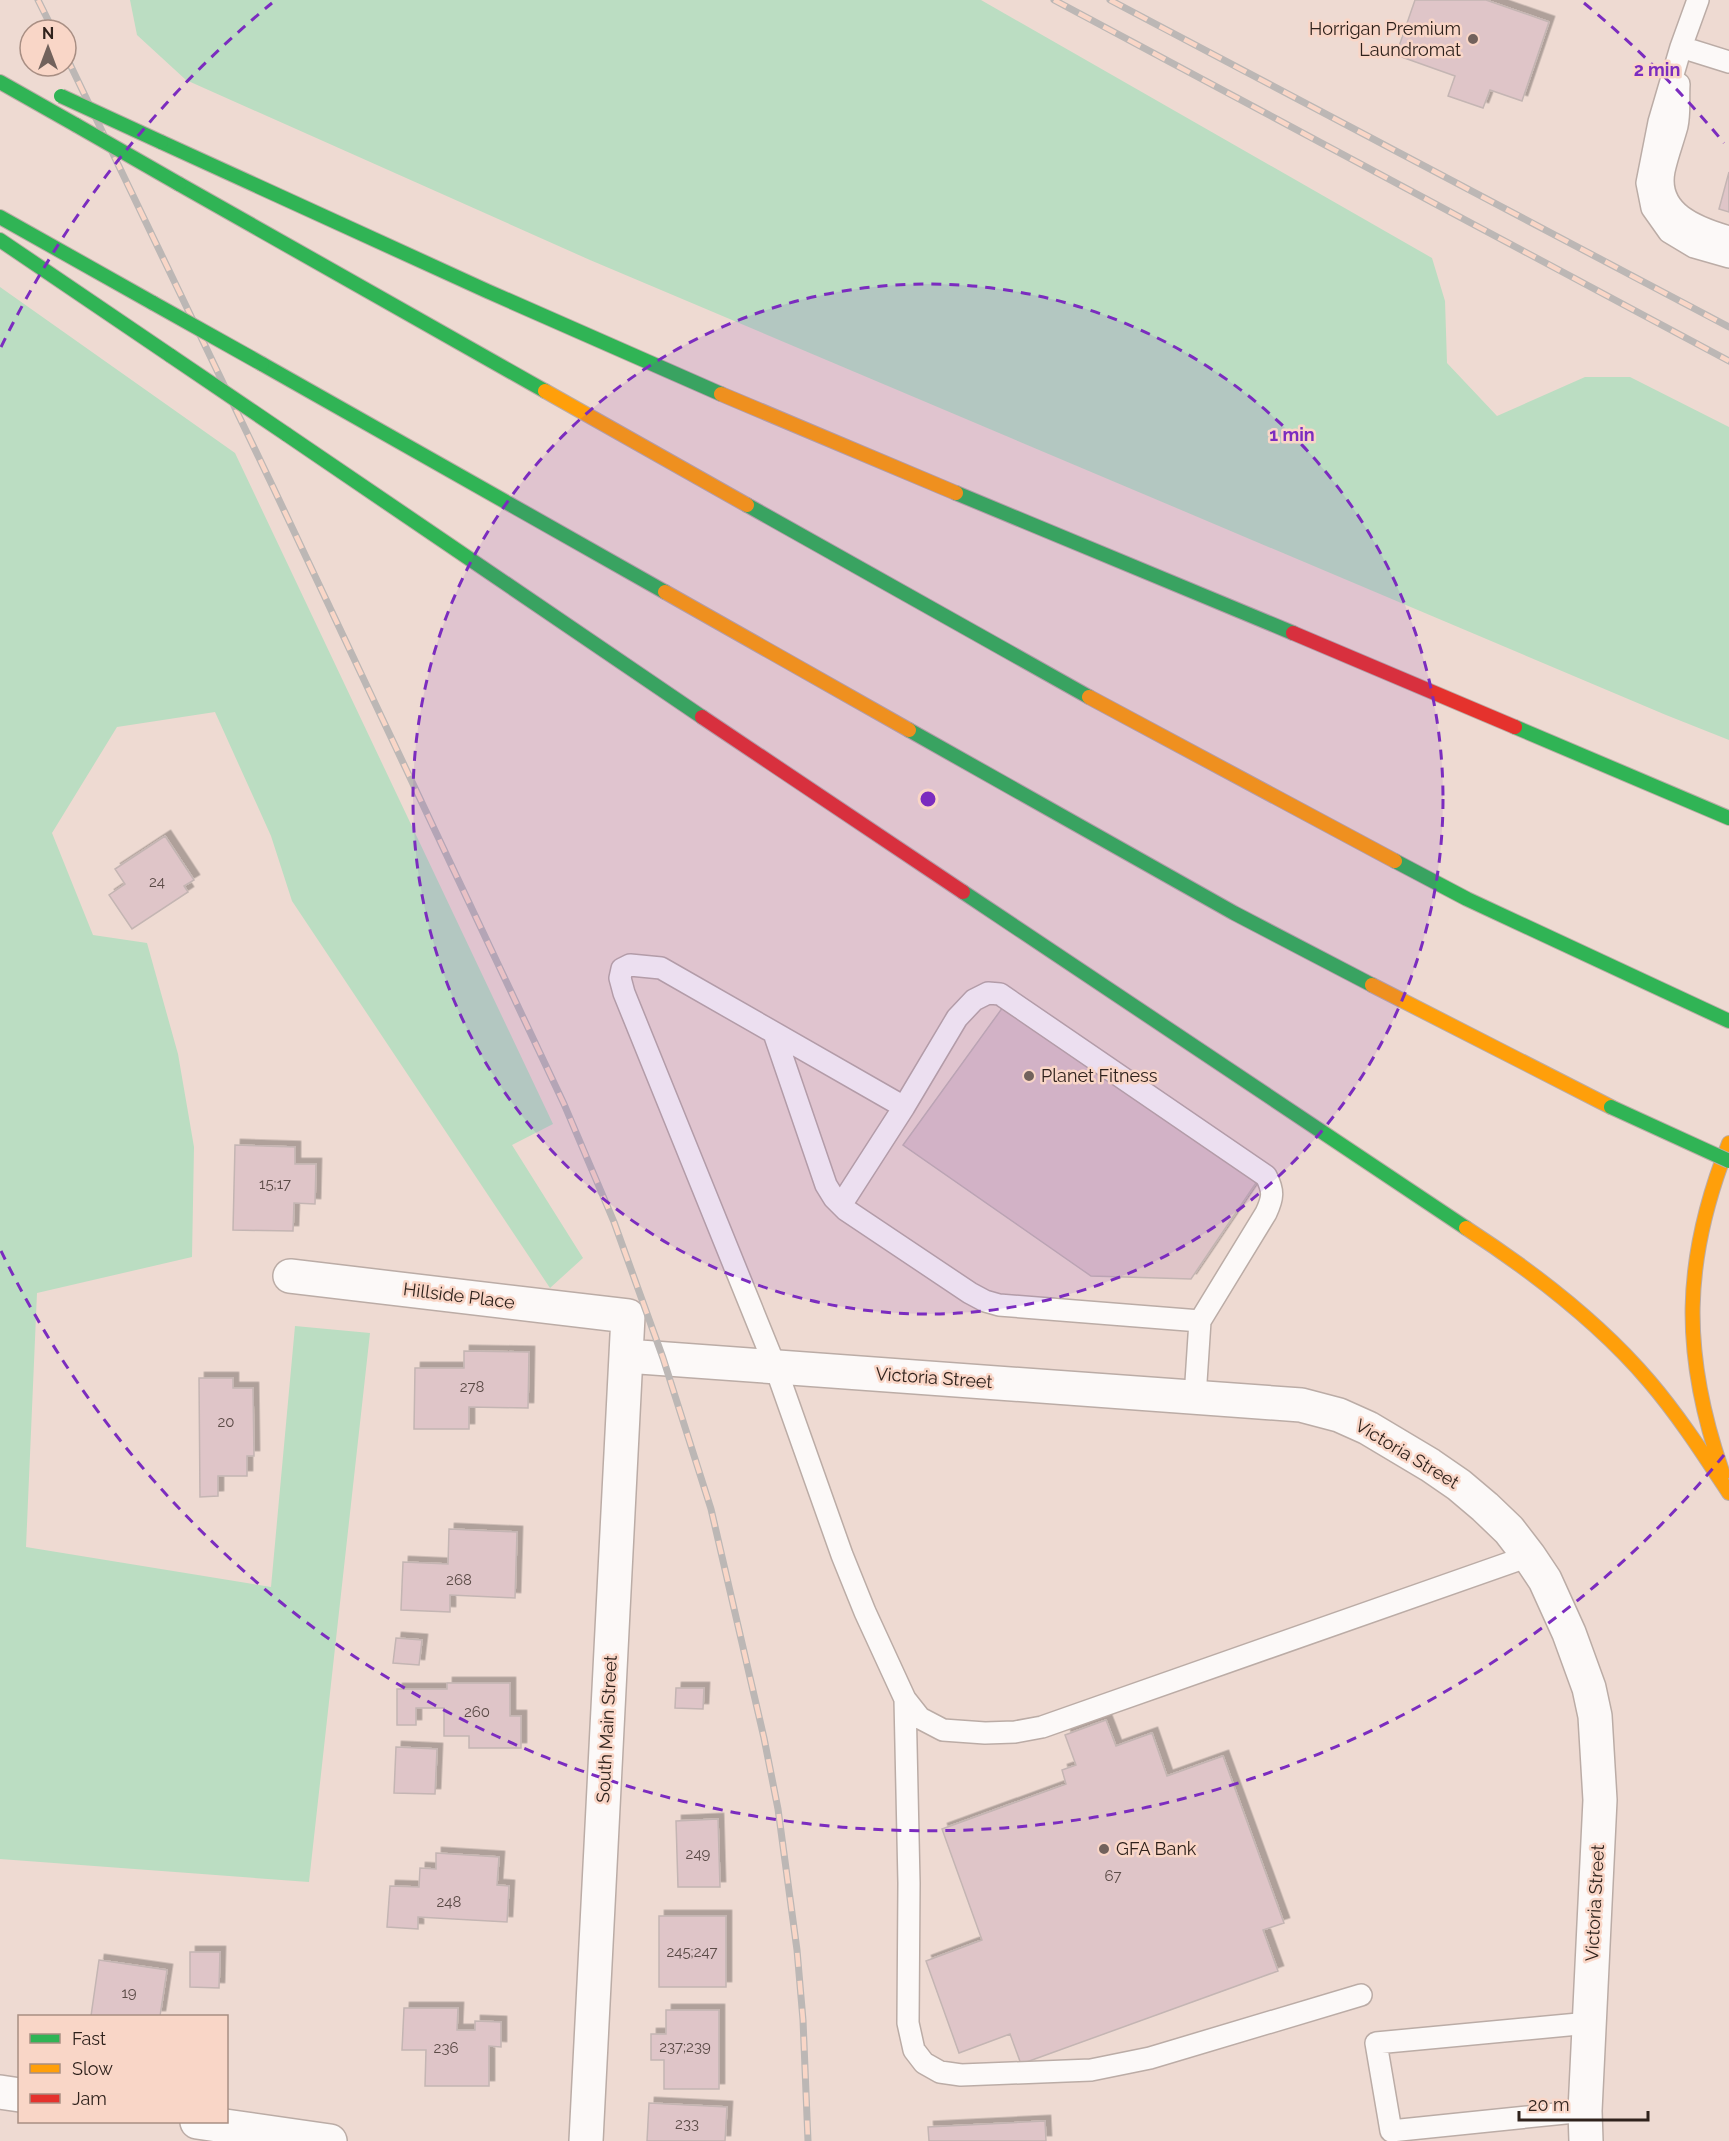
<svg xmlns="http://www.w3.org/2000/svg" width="1729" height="2141" font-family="Raleway,sans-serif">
<defs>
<filter id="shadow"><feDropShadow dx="5.5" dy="-5.5" stdDeviation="0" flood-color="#0004"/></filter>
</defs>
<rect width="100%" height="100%" fill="#eedad2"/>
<path fill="#bbddc2" d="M130 0H981L1432 258 1445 301 1447 363 1497 416 1585 377H1630L1729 427V740L1666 715 590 260 186 80 137 35Z
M0 287 235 453 553 1124 512 1145 583 1258 550 1288 292 901 271 836 215 712 117 727 52 833 93 935 147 943 178 1054 194 1147 192 1257 37 1293 26 1547 271 1587 295 1326 370 1333 309 1882 0 1859Z"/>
<path fill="#dfc5c8" stroke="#c4b5b3" stroke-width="1.5" filter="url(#shadow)" d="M1415 0H1486L1549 22 1522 101 1490 90 1483 108 1448 96 1455 76 1396 55Z
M1729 172V212L1719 209Z
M165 836 194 880 184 886 188 892 132 929 109 895 125 884 115 869Z
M1003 1007 1258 1180 1191 1279 1091 1276 903 1145Z
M235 1145 295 1147V1164H316L315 1204 294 1203 293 1231 233 1230Z
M464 1351 529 1352 528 1408 469 1407V1429H414L415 1368H464Z
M199 1378H233V1388H253L254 1456H247V1476H218V1496L200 1497Z
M449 1529 517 1532 515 1598 450 1595V1612L401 1610 403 1562 448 1564Z
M396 1638 422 1640 419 1665 393 1663Z
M447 1683H510V1716H521V1748H469V1736H444V1708H416V1725H397V1689H447Z
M676 1688H704L703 1709 675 1708Z
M1106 1720 1116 1746 1152 1733 1167 1776 1223 1756 1284 1923 1263 1930 1278 1971 1021 2064 1010 2034 959 2053 926 1961 982 1940 942 1829 1066 1784 1062 1770 1076 1765 1065 1735Z
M396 1747 437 1749 435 1794 394 1793Z
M718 1819 720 1887H678L676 1821Z
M436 1853 499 1857 497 1885 509 1886 507 1922 418 1917V1929L387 1927 390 1886 419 1887 420 1868 436 1869Z
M659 1916H726V1987H659Z
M190 1952H220L219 1988 190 1987Z
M99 1960 167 1970 160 2016H91Z
M404 2008H458L457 2030H475V2021L501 2022V2047L489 2046V2086H425L426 2050H402Z
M666 2010H719V2089H664V2060H651V2034H666Z
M649 2103 727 2107 725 2141H647Z
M1045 2121 1046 2141H929L928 2127Z"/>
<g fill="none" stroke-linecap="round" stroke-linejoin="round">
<defs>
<path id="lane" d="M1698 0 1681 47 1659 122 1647 183 1652 208 1669 232 1694 247 1729 257
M1681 47 1729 62
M1679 84C1678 98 1680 113 1677 126 1673 141 1667 156 1664 171 1656 213 1698 228 1729 237
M774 1033 826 1185 834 1198 846 1210 970 1293 985 1301 999 1305 1200 1321
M904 1107 661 968 630 965 622 969 620 978 624 993 775 1366 842 1555 865 1612 905 1699 920 1718 943 1730 985 1733 1015 1732 1042 1727 1529 1556
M841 1205 904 1107 957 1018 974 1000 988 993 1000 994 1266 1176C1274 1191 1273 1198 1266 1213L1200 1321 1195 1397
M905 1699 909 1883 908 2023 914 2050 924 2063 940 2072 961 2075 1091 2070 1150 2058 1361 1995
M1585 2111 1391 2131 1376 2043 1589 2023"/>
<path id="street" d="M290 1276 628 1316 586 2141
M626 1356 1301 1405 1339 1415 1368 1428 1430 1465 1459 1485 1485 1507 1509 1530 1529 1556 1545 1580 1569 1633 1589 1688 1595 1716 1600 1800 1585 2111 1586 2141
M0 2092 20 2095
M197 2122 330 2141"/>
<path id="fast" d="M0 82 76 125
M161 142 487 291 721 394
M179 184 545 391
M0 217 153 303
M0 240 171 356
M262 364 665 592
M286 434 702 717
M956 493 1293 633
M747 505 1089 697
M1515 727 1729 818
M909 730 1234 913 1372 985
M1395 861 1467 899 1729 1021
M963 892 1466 1228"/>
<path id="slow" d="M545 391 747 505
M721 394 956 493
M665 592 909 730
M1089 697 1395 861
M1372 985 1611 1107
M1466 1228C1532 1271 1598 1321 1649 1381 1679 1416 1704 1455 1729 1493
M1723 1474C1681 1354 1682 1261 1729 1143"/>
<path id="jam" d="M1293 633 1515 727
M702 717 963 892"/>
</defs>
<use href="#lane" stroke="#bbaca6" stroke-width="24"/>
<use href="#street" stroke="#bbaca6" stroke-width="36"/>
<use href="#fast" stroke="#bbaca6" stroke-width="16"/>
<use href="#slow" stroke="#bbaca6" stroke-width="16"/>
<use href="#jam" stroke="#bbaca6" stroke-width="16"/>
<use href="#lane" stroke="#fcf9f8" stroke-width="21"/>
<use href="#street" stroke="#fcf9f8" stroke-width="33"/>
<use href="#fast" stroke="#30b455" stroke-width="14"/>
<use href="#slow" stroke="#ff9f0a" stroke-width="14"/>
<use href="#jam" stroke="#e5322d" stroke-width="14"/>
<defs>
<path id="rail" d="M38 0 53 30
M1054 0 1729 361
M1110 0 1729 327
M66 56 273 487 564 1104 614 1222 663 1358 711 1509 764 1738 778 1809 797 1950 803 2020 808 2141"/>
</defs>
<use href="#rail" stroke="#bcb7b5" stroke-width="7"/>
<use href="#rail" stroke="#f9d6c7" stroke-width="4.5" stroke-dasharray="14" stroke-linecap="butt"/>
<defs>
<path id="fast-bridge" d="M61 96 161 142
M76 125 179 184
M153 303 262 364
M171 356 286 434
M1611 1107 1729 1161"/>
</defs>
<use href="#fast-bridge" stroke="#bbaca6" stroke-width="16" stroke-linecap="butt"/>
<use href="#fast-bridge" stroke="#30b455" stroke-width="14"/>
</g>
<circle cx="928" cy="799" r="515" fill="#7b2cbf" fill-opacity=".12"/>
<g fill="none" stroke="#7b2cbf" stroke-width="3" stroke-dasharray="10 8">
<circle cx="928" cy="799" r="515"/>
<path d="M1724 1455A1031 1031 0 0 1 1 1251M1 347A1031 1031 0 0 1 272 3M1584 3A1031 1031 0 0 1 1724 143"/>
</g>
<g fill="#72625c" stroke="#f9d6c7" stroke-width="2">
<circle cx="1473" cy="39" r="6"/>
<circle cx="1029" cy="1076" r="6"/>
<circle cx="1104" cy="1849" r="6"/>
</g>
<g text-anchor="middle" stroke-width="5" stroke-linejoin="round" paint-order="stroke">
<g font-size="15" fill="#5b4b47">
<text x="157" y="887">24</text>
<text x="275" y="1189">15;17</text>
<text x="472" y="1392">278</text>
<text x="226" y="1427">20</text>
<text x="459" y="1585">268</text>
<text x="477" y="1717">260</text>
<text x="698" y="1859">249</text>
<text x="1113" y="1881">67</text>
<text x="449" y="1907">248</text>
<text x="692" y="1957">245;247</text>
<text x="129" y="1998">19</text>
<text x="685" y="2052">237;239</text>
<text x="446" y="2053">236</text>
<text x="687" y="2129">233</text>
</g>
<g font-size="18" fill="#2f221c" stroke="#f9d6c7" text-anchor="start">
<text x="1461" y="35" text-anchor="end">Horrigan Premium<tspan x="1461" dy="21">Laundromat</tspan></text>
<text x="1041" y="1082">Planet Fitness</text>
<text x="1116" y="1855">GFA Bank</text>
</g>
<g font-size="18" fill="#2f221c" stroke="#f9d6c7">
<text transform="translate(459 1296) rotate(7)" y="6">Hillside Place</text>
<text transform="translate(934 1378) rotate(4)" y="6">Victoria Street</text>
<text transform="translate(1407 1454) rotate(31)" y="6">Victoria Street</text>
<text transform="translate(607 1729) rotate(-87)" y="6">South Main Street</text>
<text transform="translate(1595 1903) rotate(-87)" y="6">Victoria Street</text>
</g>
</g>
<circle cx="928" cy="799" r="9" fill="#7b2cbf" stroke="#f9d6c7" stroke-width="3"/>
<g font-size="18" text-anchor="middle" font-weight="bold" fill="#7b2cbf" stroke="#f9d6c7" stroke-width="5" stroke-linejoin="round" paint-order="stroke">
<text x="1657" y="76">2 min</text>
<text x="1292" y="441">1 min</text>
</g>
<rect x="18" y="2015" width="210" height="108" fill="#f9d6c7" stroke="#a88e83" stroke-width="1.5"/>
<rect x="30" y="2034" width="30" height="9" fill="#30b455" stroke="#a88e83" stroke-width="1.5"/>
<text x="72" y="2045" font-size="18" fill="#2f221c">Fast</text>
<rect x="30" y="2064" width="30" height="9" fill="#ff9f0a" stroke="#a88e83" stroke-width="1.5"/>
<text x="72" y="2075" font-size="18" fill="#2f221c">Slow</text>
<rect x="30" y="2094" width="30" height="9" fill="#e5322d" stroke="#a88e83" stroke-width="1.5"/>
<text x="72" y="2105" font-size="18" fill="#2f221c">Jam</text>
<g transform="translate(48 48)"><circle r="28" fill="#f9d6c7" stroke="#a88e83" stroke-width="1.5"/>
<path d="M0-4.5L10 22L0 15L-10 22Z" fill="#72625c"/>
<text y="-9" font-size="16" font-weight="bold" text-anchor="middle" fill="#2f221c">N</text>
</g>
<path d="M1519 2111v9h129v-9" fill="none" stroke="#2f221c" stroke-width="3"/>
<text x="1528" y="2111" font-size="18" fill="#2f221c" stroke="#f9d6c7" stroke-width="4.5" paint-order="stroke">20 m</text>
</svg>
